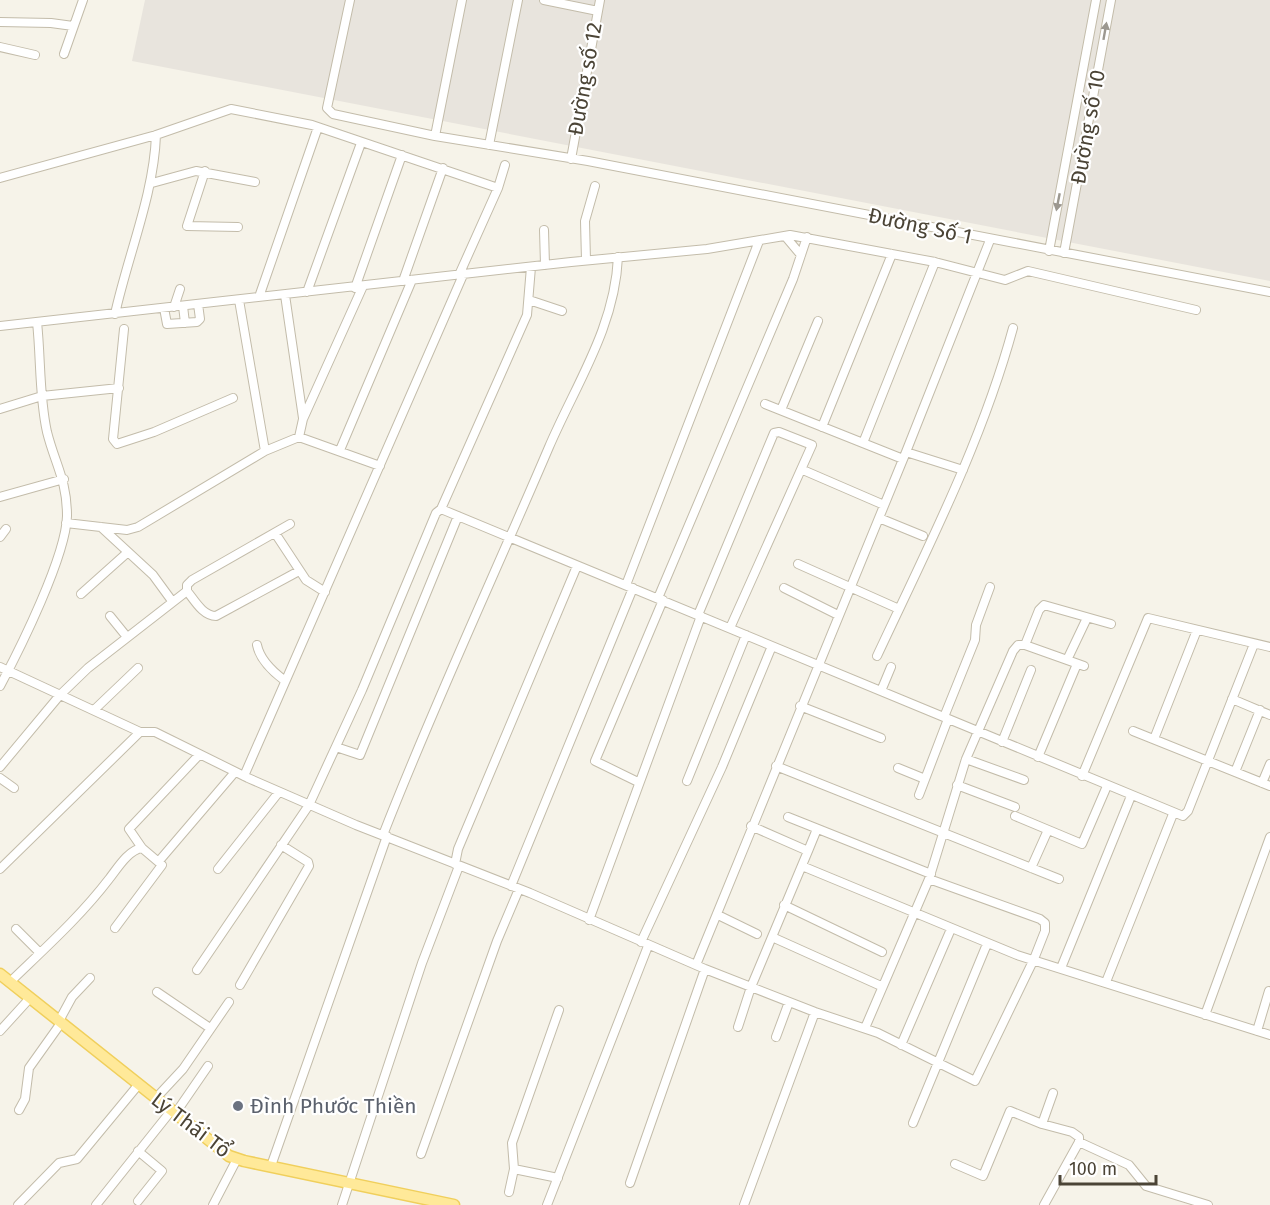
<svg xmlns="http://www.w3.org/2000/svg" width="1270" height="1205" font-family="'Fira Sans',sans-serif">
<rect width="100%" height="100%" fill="#f6f3e9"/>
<path fill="#e8e4dd" d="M145 0H1270V281L132 61Z"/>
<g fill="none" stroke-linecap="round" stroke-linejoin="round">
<defs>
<path id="minor" d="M350 0 327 108 333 114 435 136 588 161 1270 292
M544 0 598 11
M0 22 51 23 73 26
M0 47 35 55
M64 54 83 0
M435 136 462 0
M489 145 518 0
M571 159 600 0
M205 171 187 226 238 227
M0 178 156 135 231 109 312 125 498 188
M152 183 196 171 255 182
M544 230 545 265
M785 236 801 255
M1049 251 1096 0
M1064 253 1111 0
M586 260 585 221 595 186
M459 275 498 188 505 165
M403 281 443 168
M355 288 402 155
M307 292 361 143
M285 295 303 418
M259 297 318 127
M239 300 265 451
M529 300 562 311
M183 306 185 323
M174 307 180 289
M164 308 167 324 197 322 200 319 198 304
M115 314C128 255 154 194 156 135
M0 326 571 262 707 249 790 235 935 262 1005 280 1028 271 1196 310
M124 329 113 439 117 444 154 432 233 398
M765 404 903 459
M0 409 42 396 119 388
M781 410 818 321
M822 427 892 254
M299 437 303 419 363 286
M863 443 935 262
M340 450 412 280
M906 452 963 470
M803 470 884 505
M0 497 64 479
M441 509 1183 816 1188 811 1254 644
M879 518 923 536
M66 523 127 530 138 527 265 451 299 437 380 466
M101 527 153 575 172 601
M275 533 306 580 325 592
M0 537 6 529
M798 564 899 609
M626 585 759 241
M784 588 838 615
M187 591C195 601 203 616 216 616L299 571
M81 594 128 552
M658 598 793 279 807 237
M698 615 774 433 779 432 812 445 730 628
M110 616 127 637
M257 645C260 660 272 671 284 680
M1025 645 1084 666
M877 656C927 549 982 442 1013 328
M1067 660 1087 618
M0 667 140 732H155L248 778 356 825 530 893 705 969 815 1012 878 1033 975 1081 1034 959 1045 931V923L1040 919 929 879
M0 686C20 649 66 556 67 516 67 480 55 464 47 432 39 396 41 359 37 322
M881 691 891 667
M1232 699 1270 715
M800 706 881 738
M94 710 138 668
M944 717 975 640 976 625 990 587
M1133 731 1270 786
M1154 739 1197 630
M1002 742 1031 670
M336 747 360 755 458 516
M1038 757 1077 664
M966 759 1024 780
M776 766 1059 879
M0 767 60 695 88 668 187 591V585L192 580 290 524
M898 768 925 779
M1235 772 1260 710
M244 776 463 275
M1082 776 1148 618 1270 647
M0 778 14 788
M687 781 746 635
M638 782 595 761 663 600
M1262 783 1270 764
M957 785 1015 807
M919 795 948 719
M1015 816 1082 844 1107 786
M788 817 931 874
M383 835C434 704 494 576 549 447 576 384 615 327 618 257
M808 851 817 829
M159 861 235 772
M455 864 458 849 577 566
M802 866 1017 955 1270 1035
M1031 868 1048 830
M0 869 140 732
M218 869 279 792
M511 886 633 588
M784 905 882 952
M718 915 757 934
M589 920 701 616
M115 928 162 865 142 848 129 829 199 755
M16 929 40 953
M772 937 881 986
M641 942 722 767 772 646
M696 965 906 452 990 240
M1061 968 1131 796
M197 970 309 805 362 690 436 513 441 509 527 315 531 267
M10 982C44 949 80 917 109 879 117 869 128 850 142 848
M1106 982 1173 814
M240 985 309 866 308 862 281 845
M157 992 210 1028
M1205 1015 1270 837
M59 1021 72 997 90 978
M738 1027 751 987 808 851 751 826
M865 1028 929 879 966 759 1013 651 1018 645H1025L1039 610 1044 605 1111 624
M0 1031 30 998
M1257 1031 1269 991
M776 1037 789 1002
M901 1045 951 929
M156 1098 183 1069 229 1002
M19 1110 25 1099 29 1068 61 1023
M175 1114 208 1066
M913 1123 987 944
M1042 1124 1053 1093
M421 1154 497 941 519 889
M955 1164 983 1176 1010 1111 1042 1124 1072 1132 1079 1137V1142L1129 1165 1146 1186 1208 1205
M271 1166 387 836
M514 1169 558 1178
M630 1183 705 969
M509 1192 514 1169 512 1143 559 1010
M138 1201 162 1171 138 1151
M18 1205 59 1163 77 1159 139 1084
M96 1205 171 1111
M213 1205 237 1159
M342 1205 422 963 459 866
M547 1205 648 946
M744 1205 815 1012
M1044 1205 1079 1142"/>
<path id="major" d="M0 974 229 1156 244 1161 454 1205"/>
</defs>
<use href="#minor" stroke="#c3bcaa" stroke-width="10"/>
<use href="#major" stroke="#f0cf5c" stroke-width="13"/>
<use href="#minor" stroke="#fff" stroke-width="8"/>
<use href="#major" stroke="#ffe999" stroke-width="10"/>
</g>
<defs><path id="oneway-solid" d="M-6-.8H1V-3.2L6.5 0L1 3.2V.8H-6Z" transform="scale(1.5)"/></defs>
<g fill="#9c9890">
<use href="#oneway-solid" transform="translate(1105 31) rotate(-80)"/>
<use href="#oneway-solid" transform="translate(1058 202) rotate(101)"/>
</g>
<circle fill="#6b7280" stroke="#fff" stroke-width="2" cx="238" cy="1106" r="6"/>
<g text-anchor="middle" stroke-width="4.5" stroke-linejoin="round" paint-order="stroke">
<g font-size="21" fill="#4b4436" stroke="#fff">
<text transform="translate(585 79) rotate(-80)" y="7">Đường số 12</text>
<text transform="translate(1088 127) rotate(-80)" y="7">Đường số 10</text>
<text transform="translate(920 226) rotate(12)" y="7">Đường Số 1</text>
<text transform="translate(191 1125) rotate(37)" y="7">Lý Thái Tổ</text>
</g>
<g font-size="21" fill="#5b616d" stroke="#fff" text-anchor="start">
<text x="250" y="1113">Đình Phước Thiền</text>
</g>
</g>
<path d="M1060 1175v9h96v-9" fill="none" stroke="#4b4436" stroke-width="3"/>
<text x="1069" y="1175" font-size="18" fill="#4b4436" stroke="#ffffff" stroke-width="4.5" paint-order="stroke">100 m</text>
</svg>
